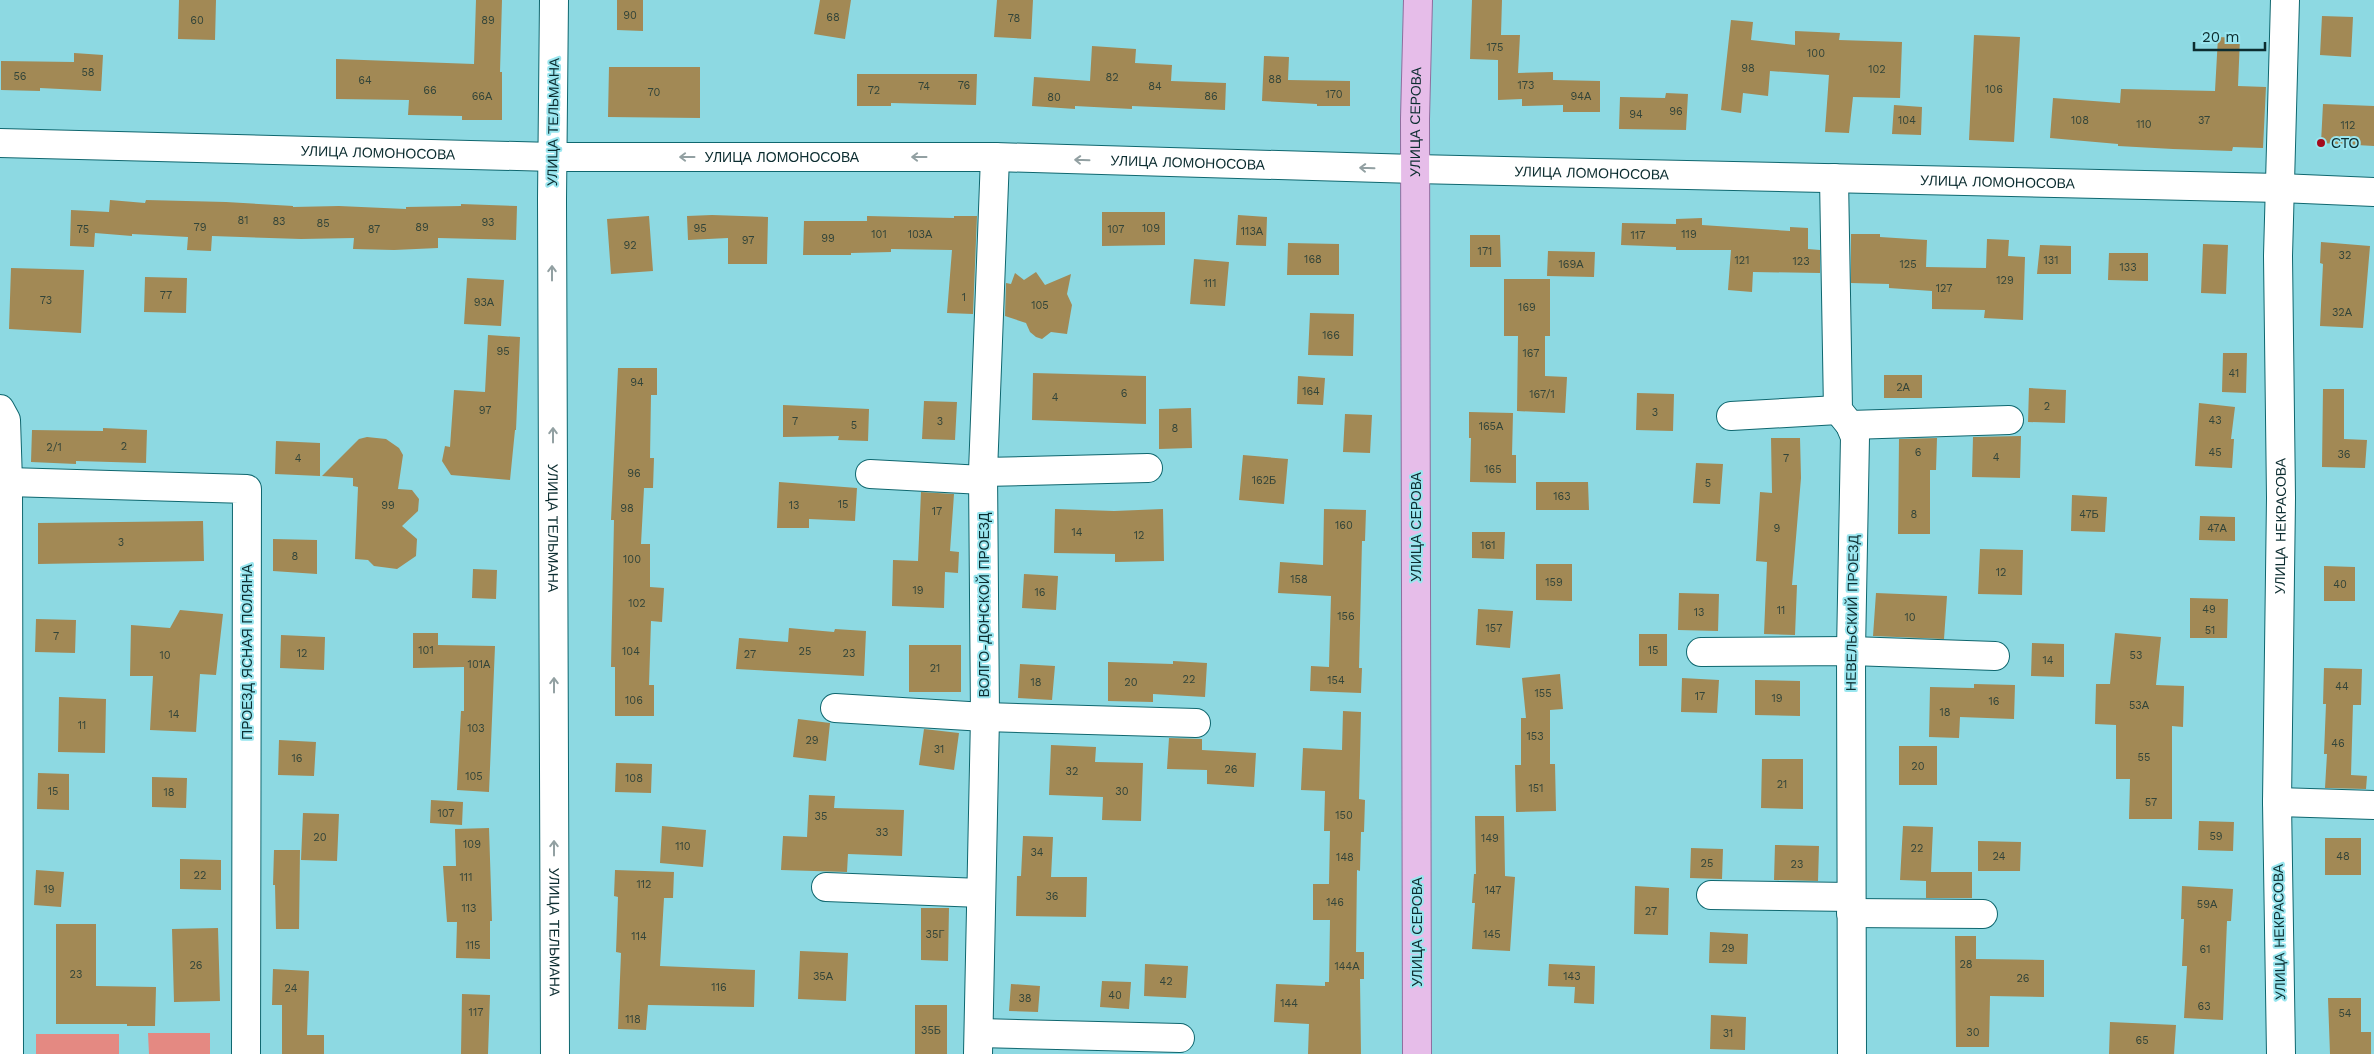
<svg xmlns="http://www.w3.org/2000/svg" width="2374" height="1054" font-family="'Work Sans',sans-serif">
<rect width="100%" height="100%" fill="#8dd9e2"/>
<path fill="#e48982" d="M148 1033H210V1054H149Z
M36 1034H119V1054H36Z"/>
<path fill="#a28955" d="M179 0H216L215 40 178 39Z
M476 0H502L500 72H502V120H462V116L408 115 409 100 336 99V59L474 64Z
M617 0H643V31L617 30Z
M820 0H851L845 39 814 34Z
M997 0H1033L1031 39 994 37Z
M1472 0H1502L1501 35H1520L1518 73 1553 72V80L1600 81V112H1563V105L1522 106V99L1498 100V60L1470 59Z
M2322 16 2353 17 2351 57 2320 55Z
M1731 20 1753 22 1751 40 1795 45V31L1840 33 1839 40 1902 42 1900 98 1853 97 1849 133 1825 132 1829 75 1770 71 1768 96 1743 93 1741 113 1721 110Z
M1974 35 2020 37 2014 142 1969 140Z
M2218 37 2240 38 2238 86 2266 87 2263 148 2233 147 2232 151 2173 149 2118 146V144L2050 138 2053 98 2120 103 2121 89 2215 91Z
M1092 46 1136 49 1135 63 1172 65 1171 81 1226 83 1225 110 1132 106V109L1075 106V109L1032 106 1034 77 1090 81Z
M74 53 103 55 101 91 40 88V91L1 90V61L74 62Z
M1264 56 1289 57 1288 80 1350 81V106H1317V104L1262 101Z
M609 67H700V118L608 117Z
M857 74H977L976 105 891 103V106H857Z
M1666 93 1688 94 1686 130 1619 129 1620 97 1665 98Z
M2323 104 2374 106V146L2321 143Z
M1894 105 1922 107 1921 135 1892 134Z
M110 200 145 203 146 200 226 202 293 206V207L339 206 406 209V207L461 206V204L517 206 516 240 438 238V248L394 250 353 249 354 238 301 239 212 236 211 251 187 250 188 237 132 234V236L95 233 94 247 70 246 71 210 109 212Z
M1102 212H1165V245L1102 246Z
M712 215 768 217 767 264H728V238L688 240 687 216Z
M1238 215 1267 217 1266 246 1236 245Z
M649 216 653 271 611 274 607 219Z
M867 216 954 218V216H977L973 314 947 313 952 250 891 249V252L851 253V255H803L804 221H867Z
M1702 218V225L1790 231V227L1808 228V249L1820 250V273L1753 272 1752 292 1728 290 1731 250H1676V247L1621 245 1622 223 1676 224V219Z
M1851 234H1880V237L1927 240 1926 267 1986 268 1987 239 2009 240 2008 256 2025 257 2023 320 1984 318 1985 310 1932 309V291L1889 288V284L1851 283Z
M1470 235H1500L1501 267H1470Z
M2321 242 2370 246 2363 328 2320 326 2323 264 2320 263Z
M1288 243 1339 244V275H1287Z
M2203 244 2228 245 2226 294 2201 293Z
M2040 245 2071 246V274H2037Z
M1548 251 1595 252 1594 277 1547 276Z
M2109 253H2148V281L2108 280Z
M1194 259 1229 262 1225 306 1190 304Z
M11 268 84 270 81 333 9 329Z
M1036 272 1045 285 1071 274 1067 294 1072 305 1067 334 1051 332 1042 339 1036 337 1030 332 1026 323 1005 316 1006 283 1011 284 1015 273 1024 280Z
M145 277 187 278 186 313 144 312Z
M467 278 504 280 501 326 464 324Z
M1504 279H1550V336H1545V376L1567 377 1565 413 1517 411 1518 336H1504Z
M1310 313 1354 314 1353 356 1308 355Z
M488 335 520 337 516 430H515L510 480 451 475 442 461 445 446 450 447 454 390 485 392Z
M2223 353H2247L2246 393 2222 392Z
M618 368H657V395H651L650 458H654L653 488H644L641 544H650V587L664 588 662 622 651 621 649 685H654V716H615V667H611L614 520H611Z
M1033 373 1146 376V424L1032 420Z
M1884 375H1922V398H1884Z
M1298 376 1325 378 1323 405 1297 404Z
M2029 388 2066 390 2065 423 2028 422Z
M2323 389H2344V439L2367 440 2365 468 2322 467Z
M1637 393 1674 394 1673 431 1636 430Z
M924 401 957 402 955 440 922 439Z
M2199 403 2235 407 2231 439H2234L2232 468 2195 466Z
M783 405 869 409 868 441 838 440 839 436 783 437Z
M1191 408 1192 448 1159 449V409Z
M1469 412 1513 413 1512 455H1516V483L1470 482 1471 438H1469Z
M1345 414 1372 415 1370 453 1343 452Z
M103 428 147 430 146 463 76 461V464L31 462 32 430 103 431Z
M2021 436 2020 478 1972 477 1973 437Z
M367 437 386 439 399 448 403 455 398 489 412 490 419 499 418 511 402 526 417 539 416 556 397 569 374 566 368 560 355 559 358 487 353 486V478L322 476 359 439Z
M1771 438H1800L1801 478 1792 585H1797L1795 635 1764 634 1767 562 1756 561 1760 492 1772 493Z
M1937 438 1936 470H1930V534H1898L1899 439Z
M276 441 320 443V476L275 474Z
M1243 455 1288 459 1284 504 1239 500Z
M1696 463 1723 464 1720 504 1693 503Z
M779 482 857 488 855 521 809 519V528H777Z
M1536 482H1588L1589 510H1536Z
M921 492 954 494 950 551 959 552 958 573 945 572 944 608 892 606 893 560 918 561Z
M2072 495 2107 497 2105 532 2071 531Z
M1055 509 1114 511 1163 509 1164 561 1115 562V554L1054 553Z
M1324 509 1366 510 1365 541H1362L1359 668H1362L1361 693 1310 691 1311 666 1329 667 1331 596 1278 593 1280 562 1323 565Z
M2200 516 2235 517V541L2199 540Z
M203 521 204 561 38 564V523Z
M1472 532H1505L1504 559 1472 558Z
M273 539 317 540V574L273 571Z
M1980 549 2023 550 2022 595 1978 594Z
M1536 564H1572V601L1536 600Z
M2324 566 2355 567V601H2324Z
M473 569 497 570 496 599 472 598Z
M1024 574 1058 576 1056 610 1022 608Z
M1679 593 1719 594 1718 631 1678 630Z
M1876 593 1947 596 1944 639 1873 636Z
M2190 598 2228 599 2227 638H2190Z
M1478 609 1513 611 1510 648 1476 645Z
M180 610 223 614 216 675 200 674 196 732 150 730 153 676H130L131 625 170 628Z
M36 619 76 620 75 653 35 652Z
M789 628 834 632 835 629 866 631 864 676 736 669 739 638 788 642Z
M413 633H438V645L495 646 489 792 457 790 461 711H464V667L413 668Z
M2115 633 2161 637 2156 685 2184 686 2183 727 2172 726V819H2129L2130 779H2116V725L2095 724 2096 684H2110Z
M1639 634H1667V666H1639Z
M281 635 325 637 324 670 280 668Z
M2032 643 2064 644V677L2031 676Z
M909 645H961V692H909Z
M1173 661 1207 663 1205 697 1153 694V702L1108 701V662L1173 664Z
M1020 664 1055 666 1052 700 1018 698Z
M2324 668 2362 669 2361 705H2353L2351 775 2367 776 2366 789 2325 788 2327 754H2324L2326 704H2323Z
M1560 674 1563 709 1550 710V764H1555L1556 811 1516 812 1515 765H1521V718H1526L1522 678Z
M1682 678 1719 680 1717 713 1681 712Z
M1755 680 1800 681V716L1755 715Z
M1974 684 2015 685 2014 719 1960 717 1959 738 1929 737 1930 687 1974 688Z
M59 697 106 699 105 753 58 752Z
M1343 711 1361 712 1359 799 1365 800 1364 832H1361L1360 871 1357 870 1356 952H1364V979H1360L1361 1054H1308L1309 1024 1274 1022 1276 984 1325 986V982H1329L1330 920H1313V884H1329L1330 831H1324L1325 791 1301 790 1303 748 1342 750Z
M798 719 830 723 826 761 793 757Z
M924 729 959 733 954 770 919 765Z
M1169 738 1202 739V750L1256 753 1254 787 1207 784V770L1167 769Z
M279 740 316 742 314 776 278 775Z
M1051 745 1096 747 1095 762 1143 763 1141 821 1102 820 1103 797 1049 795Z
M1899 746H1937V785H1899Z
M1762 759H1803V809L1761 808Z
M616 763 652 764 651 793 615 792Z
M38 773 69 774V810L37 809Z
M152 777 187 778 186 808 152 807Z
M809 795 835 796 834 808 904 810 902 856 848 854 847 872 781 870 783 836 807 837Z
M431 800 463 802 462 825 430 823Z
M303 813 339 814 337 861 301 860Z
M1475 816H1504L1505 876 1515 877 1510 951 1472 949 1475 903H1472L1474 874H1476Z
M2199 821 2234 822 2233 851 2198 850Z
M662 826 706 830 703 867 660 863Z
M1903 826 1933 827 1931 872H1972V898H1926V881L1900 880Z
M489 828 492 921H490V959L456 958 457 922H447L443 866H456L455 829Z
M1023 836 1053 837 1051 877H1087L1086 917 1016 916 1017 876H1021Z
M2325 838H2361V875H2325Z
M1978 841 2021 842 2020 871H1978Z
M1775 845 1819 846 1818 881 1774 880Z
M1691 848 1723 849 1722 879 1690 878Z
M274 850H300L299 929H276L275 885H273Z
M180 859 221 860V890L180 889Z
M36 870 64 872 61 907 34 905Z
M615 870 674 872 673 898H664L660 966 755 970 754 1007 648 1005 646 1030 618 1029 621 953 616 952 618 897 614 896Z
M1635 886 1669 888 1668 935 1634 934Z
M2182 886 2233 889 2231 921H2227L2223 1020 2184 1018 2187 966H2182L2184 919H2181Z
M921 908H949L948 961 921 960Z
M56 924H96V986L156 987 155 1026H127V1024H56Z
M218 928 220 1001 174 1002 172 929Z
M1710 932 1748 934 1747 964 1709 963Z
M1955 936H1976V959L2044 960V997L1990 996 1989 1047H1956Z
M800 951 848 953 846 1001 798 999Z
M1145 964 1188 966 1186 998 1144 996Z
M1549 964 1595 966 1594 1004 1574 1003 1575 987 1548 986Z
M273 969 309 971 307 1035H324V1054H282V1005H272Z
M1102 981 1131 982 1129 1009 1100 1007Z
M1011 984 1040 986 1038 1012 1009 1011Z
M462 994 490 995 488 1054H461Z
M2328 998H2361V1032H2371V1054H2330Z
M915 1005H947V1054H915Z
M1711 1015 1746 1017 1745 1050 1710 1049Z
M2110 1022 2176 1025 2174 1054H2109Z"/>
<g fill="none" stroke-linecap="round" stroke-linejoin="round">
<defs>
<g id="minor">
<path id="s1" d="M554 0 552 199 555 1054"/>
<path id="s2" d="M0 143 553 157H995L1415 169 2280 188 2374 192"/>
<path d="M1834 178 1838 410 1850 425 1855 437 1851 651 1852 1054"/>
<path d="M0 409 6 420 8 482 9 1054"/>
<path d="M1731 416 1838 410"/>
<path d="M1850 425 2009 420"/>
<path d="M983 472 1148 468"/>
<path d="M870 474 983 480"/>
<path d="M8 482 247 489 246 1054"/>
<path d="M1701 652 1851 651 1995 656"/>
<path d="M835 708 985 717 1196 723"/>
<path d="M2277 802 2374 805"/>
<path d="M826 887 981 893"/>
<path d="M1711 895 1851 897"/>
<path d="M1851 913 1983 914"/>
<path d="M979 1033 1180 1038"/>
<path d="M978 1054 985 717 983 472 995 157"/>
<path id="s3" d="M2281 1054 2277 802 2281 498 2278 256 2285 0"/>
</g>
<g id="major">
<path id="s4" d="M1417 1054 1415 119 1418 0"/>
</g>
</defs>
<use href="#minor" stroke="#0f676f" stroke-width="30"/>
<use href="#major" stroke="#8f6e9e" stroke-width="30"/>
<use href="#minor" stroke="#fff" stroke-width="28"/>
<use href="#major" stroke="#e6bde9" stroke-width="28"/>
</g>
<defs><path id="oneway-shaft" d="M-6 0H5M1.5-3L5.5 0L1.5 3" fill="none" stroke-width="1.6" stroke-linecap="round" stroke-linejoin="round" transform="scale(1.25)"/></defs>
<g stroke="#92a0a2">
<use href="#oneway-shaft" transform="translate(687 157) rotate(180)"/>
<use href="#oneway-shaft" transform="translate(919 157) rotate(180)"/>
<use href="#oneway-shaft" transform="translate(1082 160) rotate(-178)"/>
<use href="#oneway-shaft" transform="translate(1367 168) rotate(-178)"/>
<use href="#oneway-shaft" transform="translate(552 273) rotate(-90)"/>
<use href="#oneway-shaft" transform="translate(553 435) rotate(-90)"/>
<use href="#oneway-shaft" transform="translate(554 685) rotate(-90)"/>
<use href="#oneway-shaft" transform="translate(554 848) rotate(-90)"/>
</g>
<circle fill="#a4091b" stroke="#9ae6ef" stroke-width="2" cx="2321" cy="143" r="5"/>
<g text-anchor="middle" stroke-width="4" stroke-linejoin="round" paint-order="stroke">
<g font-size="11" fill="#324439">
<text x="630" y="19">90</text>
<text x="833" y="21">68</text>
<text x="1014" y="22">78</text>
<text x="197" y="24">60</text>
<text x="488" y="24">89</text>
<text x="1495" y="51">175</text>
<text x="1816" y="57">100</text>
<text x="1748" y="72">98</text>
<text x="1877" y="73">102</text>
<text x="88" y="76">58</text>
<text x="20" y="80">56</text>
<text x="1112" y="81">82</text>
<text x="1275" y="83">88</text>
<text x="365" y="84">64</text>
<text x="964" y="89">76</text>
<text x="1526" y="89">173</text>
<text x="924" y="90">74</text>
<text x="1155" y="90">84</text>
<text x="1994" y="93">106</text>
<text x="430" y="94">66</text>
<text x="874" y="94">72</text>
<text x="654" y="96">70</text>
<text x="1334" y="98">170</text>
<text x="482" y="100">66А</text>
<text x="1211" y="100">86</text>
<text x="1581" y="100">94А</text>
<text x="1054" y="101">80</text>
<text x="1676" y="115">96</text>
<text x="1636" y="118">94</text>
<text x="1907" y="124">104</text>
<text x="2080" y="124">108</text>
<text x="2204" y="124">37</text>
<text x="2144" y="128">110</text>
<text x="2348" y="129">112</text>
<text x="243" y="224">81</text>
<text x="279" y="225">83</text>
<text x="488" y="226">93</text>
<text x="323" y="227">85</text>
<text x="200" y="231">79</text>
<text x="422" y="231">89</text>
<text x="700" y="232">95</text>
<text x="1151" y="232">109</text>
<text x="83" y="233">75</text>
<text x="374" y="233">87</text>
<text x="1116" y="233">107</text>
<text x="1252" y="235">113А</text>
<text x="879" y="238">101</text>
<text x="920" y="238">103А</text>
<text x="1689" y="238">119</text>
<text x="1638" y="239">117</text>
<text x="828" y="242">99</text>
<text x="748" y="244">97</text>
<text x="630" y="249">92</text>
<text x="1485" y="255">171</text>
<text x="2345" y="259">32</text>
<text x="1313" y="263">168</text>
<text x="1742" y="264">121</text>
<text x="2051" y="264">131</text>
<text x="1801" y="265">123</text>
<text x="1571" y="268">169А</text>
<text x="1908" y="268">125</text>
<text x="2128" y="271">133</text>
<text x="2005" y="284">129</text>
<text x="1210" y="287">111</text>
<text x="1944" y="292">127</text>
<text x="166" y="299">77</text>
<text x="964" y="301">1</text>
<text x="46" y="304">73</text>
<text x="484" y="306">93А</text>
<text x="1040" y="309">105</text>
<text x="1527" y="311">169</text>
<text x="2342" y="316">32А</text>
<text x="1331" y="339">166</text>
<text x="503" y="355">95</text>
<text x="1531" y="357">167</text>
<text x="2234" y="377">41</text>
<text x="637" y="386">94</text>
<text x="1903" y="391">2А</text>
<text x="1311" y="395">164</text>
<text x="1124" y="397">6</text>
<text x="1542" y="398">167/1</text>
<text x="1055" y="401">4</text>
<text x="2047" y="410">2</text>
<text x="485" y="414">97</text>
<text x="1655" y="416">3</text>
<text x="2215" y="424">43</text>
<text x="795" y="425">7</text>
<text x="940" y="425">3</text>
<text x="854" y="429">5</text>
<text x="1491" y="430">165А</text>
<text x="1175" y="432">8</text>
<text x="124" y="450">2</text>
<text x="54" y="451">2/1</text>
<text x="1918" y="456">6</text>
<text x="2215" y="456">45</text>
<text x="2344" y="458">36</text>
<text x="1996" y="461">4</text>
<text x="298" y="462">4</text>
<text x="1786" y="462">7</text>
<text x="1493" y="473">165</text>
<text x="634" y="477">96</text>
<text x="1264" y="484">162Б</text>
<text x="1708" y="487">5</text>
<text x="1562" y="500">163</text>
<text x="843" y="508">15</text>
<text x="388" y="509">99</text>
<text x="794" y="509">13</text>
<text x="627" y="512">98</text>
<text x="937" y="515">17</text>
<text x="1914" y="518">8</text>
<text x="2089" y="518">47Б</text>
<text x="1344" y="529">160</text>
<text x="1777" y="532">9</text>
<text x="2217" y="532">47А</text>
<text x="1077" y="536">14</text>
<text x="1139" y="539">12</text>
<text x="121" y="546">3</text>
<text x="1488" y="549">161</text>
<text x="295" y="560">8</text>
<text x="632" y="563">100</text>
<text x="2001" y="576">12</text>
<text x="1299" y="583">158</text>
<text x="1554" y="586">159</text>
<text x="2340" y="588">40</text>
<text x="918" y="594">19</text>
<text x="1040" y="596">16</text>
<text x="637" y="607">102</text>
<text x="2209" y="613">49</text>
<text x="1781" y="614">11</text>
<text x="1699" y="616">13</text>
<text x="1346" y="620">156</text>
<text x="1910" y="621">10</text>
<text x="1494" y="632">157</text>
<text x="2210" y="634">51</text>
<text x="56" y="640">7</text>
<text x="426" y="654">101</text>
<text x="1653" y="654">15</text>
<text x="631" y="655">104</text>
<text x="805" y="655">25</text>
<text x="302" y="657">12</text>
<text x="849" y="657">23</text>
<text x="750" y="658">27</text>
<text x="165" y="659">10</text>
<text x="2136" y="659">53</text>
<text x="2048" y="664">14</text>
<text x="479" y="668">101А</text>
<text x="935" y="672">21</text>
<text x="1189" y="683">22</text>
<text x="1336" y="684">154</text>
<text x="1036" y="686">18</text>
<text x="1131" y="686">20</text>
<text x="2342" y="690">44</text>
<text x="1543" y="697">155</text>
<text x="1700" y="700">17</text>
<text x="1777" y="702">19</text>
<text x="634" y="704">106</text>
<text x="1994" y="705">16</text>
<text x="2139" y="709">53А</text>
<text x="1945" y="716">18</text>
<text x="174" y="718">14</text>
<text x="82" y="729">11</text>
<text x="476" y="732">103</text>
<text x="1535" y="740">153</text>
<text x="812" y="744">29</text>
<text x="2338" y="747">46</text>
<text x="939" y="753">31</text>
<text x="2144" y="761">55</text>
<text x="297" y="762">16</text>
<text x="1918" y="770">20</text>
<text x="1231" y="773">26</text>
<text x="1072" y="775">32</text>
<text x="474" y="780">105</text>
<text x="634" y="782">108</text>
<text x="1782" y="788">21</text>
<text x="1536" y="792">151</text>
<text x="53" y="795">15</text>
<text x="1122" y="795">30</text>
<text x="169" y="796">18</text>
<text x="2151" y="806">57</text>
<text x="446" y="817">107</text>
<text x="1344" y="819">150</text>
<text x="821" y="820">35</text>
<text x="882" y="836">33</text>
<text x="2216" y="840">59</text>
<text x="320" y="841">20</text>
<text x="1490" y="842">149</text>
<text x="472" y="848">109</text>
<text x="683" y="850">110</text>
<text x="1917" y="852">22</text>
<text x="1037" y="856">34</text>
<text x="1999" y="860">24</text>
<text x="2343" y="860">48</text>
<text x="1345" y="861">148</text>
<text x="1707" y="867">25</text>
<text x="1797" y="868">23</text>
<text x="200" y="879">22</text>
<text x="466" y="881">111</text>
<text x="644" y="888">112</text>
<text x="49" y="893">19</text>
<text x="1493" y="894">147</text>
<text x="1052" y="900">36</text>
<text x="1335" y="906">146</text>
<text x="2207" y="908">59А</text>
<text x="469" y="912">113</text>
<text x="1651" y="915">27</text>
<text x="935" y="938">35Г</text>
<text x="1492" y="938">145</text>
<text x="639" y="940">114</text>
<text x="473" y="949">115</text>
<text x="1728" y="952">29</text>
<text x="2205" y="953">61</text>
<text x="1966" y="968">28</text>
<text x="196" y="969">26</text>
<text x="1347" y="970">144А</text>
<text x="76" y="978">23</text>
<text x="823" y="980">35А</text>
<text x="1572" y="980">143</text>
<text x="2023" y="982">26</text>
<text x="1166" y="985">42</text>
<text x="719" y="991">116</text>
<text x="291" y="992">24</text>
<text x="1115" y="999">40</text>
<text x="1025" y="1002">38</text>
<text x="1289" y="1007">144</text>
<text x="2204" y="1010">63</text>
<text x="476" y="1016">117</text>
<text x="2345" y="1017">54</text>
<text x="633" y="1023">118</text>
<text x="931" y="1034">35Б</text>
<text x="1973" y="1036">30</text>
<text x="1728" y="1037">31</text>
<text x="2142" y="1044">65</text>
</g>
<g font-size="14" fill="#0c2d30" stroke="#9ae6ef">
<text transform="translate(553 122) rotate(-89)" y="5">УЛИЦА ТЕЛЬМАНА</text>
<text dy="5" stroke="none"><textPath href="#s4" startOffset="932">УЛИЦА СЕРОВА</textPath></text>
<text dy="5" stroke="none"><textPath href="#s2" startOffset="378">УЛИЦА ЛОМОНОСОВА</textPath></text>
<text dy="5" stroke="none"><textPath href="#s2" startOffset="782">УЛИЦА ЛОМОНОСОВА</textPath></text>
<text dy="5" stroke="none"><textPath href="#s2" startOffset="1188">УЛИЦА ЛОМОНОСОВА</textPath></text>
<text dy="5" stroke="none"><textPath href="#s2" startOffset="1592">УЛИЦА ЛОМОНОСОВА</textPath></text>
<text dy="5" stroke="none"><textPath href="#s2" startOffset="1998">УЛИЦА ЛОМОНОСОВА</textPath></text>
<text dy="5" stroke="none"><textPath href="#s1" startOffset="528">УЛИЦА ТЕЛЬМАНА</textPath></text>
<text transform="translate(1416 527) rotate(-90)" y="5">УЛИЦА СЕРОВА</text>
<text dy="5" stroke="none"><textPath href="#s3" startOffset="528">УЛИЦА НЕКРАСОВА</textPath></text>
<text transform="translate(984 605) rotate(-90)" y="5">ВОЛГО-ДОНСКОЙ ПРОЕЗД</text>
<text transform="translate(1852 613) rotate(-89)" y="5">НЕВЕЛЬСКИЙ ПРОЕЗД</text>
<text transform="translate(247 652) rotate(-90)" y="5">ПРОЕЗД ЯСНАЯ ПОЛЯНА</text>
<text dy="5" stroke="none"><textPath href="#s1" startOffset="932">УЛИЦА ТЕЛЬМАНА</textPath></text>
<text transform="translate(1417 932) rotate(-90)" y="5">УЛИЦА СЕРОВА</text>
<text transform="translate(2279 932) rotate(-91)" y="5">УЛИЦА НЕКРАСОВА</text>
</g>
<g font-size="14" fill="#0c2d30" stroke="#9ae6ef" text-anchor="start">
<text x="2331" y="148">СТО</text>
</g>
</g>
<path d="M2194 42v8h71v-8" fill="none" stroke="#0c2d30" stroke-width="2.5"/>
<text x="2202" y="42" font-size="15" fill="#0c2d30" stroke="#9ae6ef" stroke-width="4" paint-order="stroke">20 m</text>
</svg>
